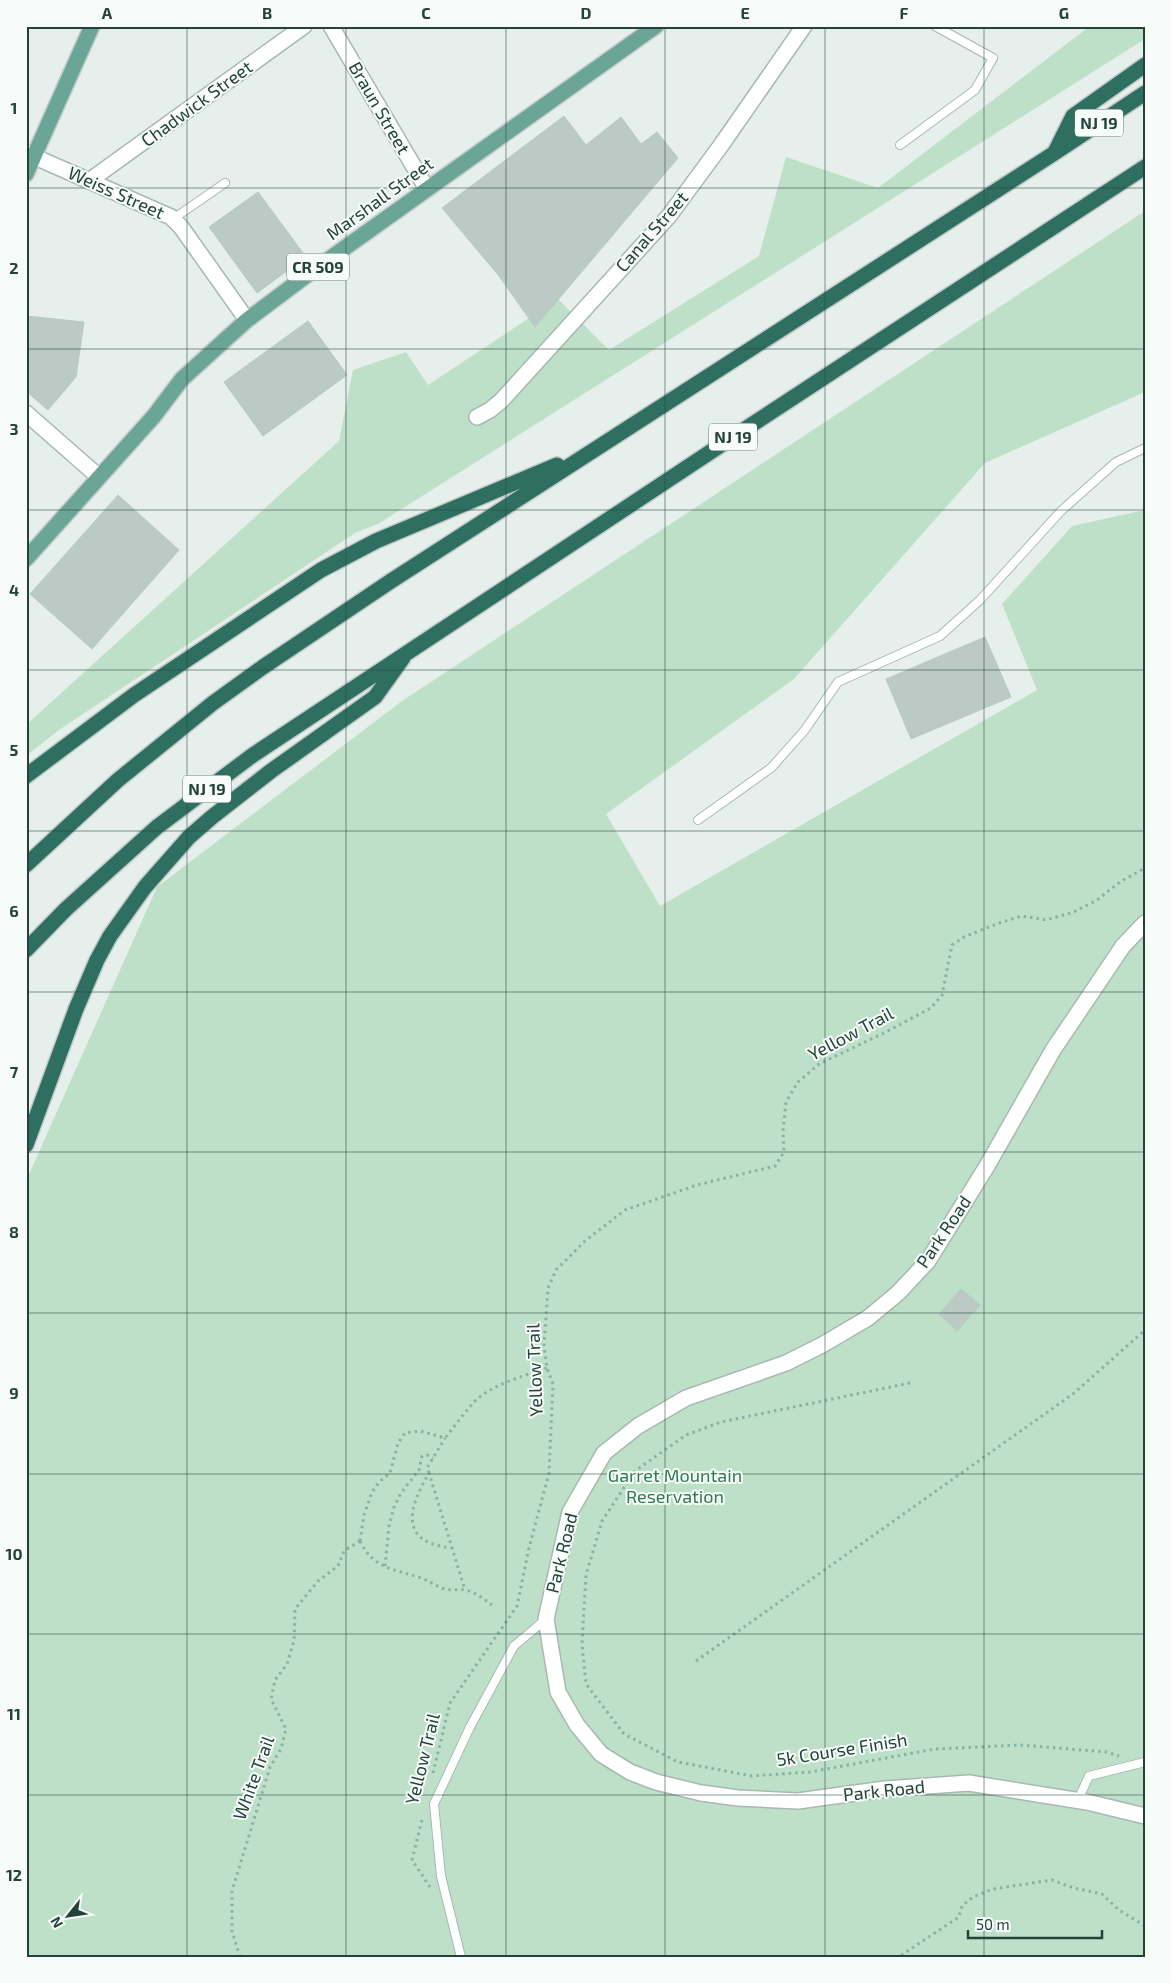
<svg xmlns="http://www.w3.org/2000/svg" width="1171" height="1983" font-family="'Exo 2',sans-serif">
<rect width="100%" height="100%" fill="#e6efeb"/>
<path fill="#bfe0c8" d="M1090 26H1145V39L378 524 355 533 59 730 26 756V725L339 441 353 370 406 352 428 385 558 299 609 350 759 256 786 157 878 188Z
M1145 211V392L985 463 794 679 606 814 660 906 1037 690 1002 604 1072 526 1145 510V1957H26V1181L157 887 402 701Z"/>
<path fill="#bbcac4" stroke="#b8c9c2" d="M564 116 586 145 621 117 641 144 657 132 678 158 535 327 499 276 442 208Z
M258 192 306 257 257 293 209 227Z
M26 316 84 322 76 377 48 410 26 391Z
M308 321 347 375 263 436 224 382Z
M118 495 179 550 92 649 30 594Z
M985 637 1011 697 911 739 886 679Z
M961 1289 980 1305 957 1331 939 1314Z"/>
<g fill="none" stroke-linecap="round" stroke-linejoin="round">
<defs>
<path id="service" d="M900 145 975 90 993 58 935 26
M173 219 225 183
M698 820 771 768 804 731 838 682 940 636 980 600 1061 511 1116 462 1145 448
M1078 1800 1089 1776 1145 1762
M461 1957 441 1876 434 1804 470 1727 514 1646 546 1619"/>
<path id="minor" d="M331 26 427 189
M26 153 171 217 181 227 247 320
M89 181 304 26
M26 413 99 477
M477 417 490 410 501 401 669 216 722 144 804 26
M1145 923 1123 946 1053 1050 987 1166 928 1261 898 1293 868 1318 822 1345 786 1363 686 1398 638 1426 604 1453 570 1512 546 1619 558 1692 577 1725 601 1754 630 1772 656 1782 701 1793 738 1798 798 1801 885 1789 969 1783 1087 1802 1145 1816"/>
<path id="primary" d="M26 174 92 26
M26 559 154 416 182 379 247 320 311 272 656 26"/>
<path id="motorway" d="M1055 152 1073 116 1145 65
M26 776 134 695 321 570 376 541 557 465
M26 865 118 780 213 703 263 667 391 581 1053 154 1145 93
M26 950 66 909 157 827 253 755 733 437 1145 167
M26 1145 76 1009 97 960 110 936 145 887 189 837 212 817 271 771 375 697 403 658"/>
</defs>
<use href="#service" stroke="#a8b8b2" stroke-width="10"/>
<use href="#minor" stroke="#a8b8b2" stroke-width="18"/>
<use href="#primary" stroke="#c2cac8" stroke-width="18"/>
<use href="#motorway" stroke="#c2cac8" stroke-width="18"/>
<path stroke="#86b3a5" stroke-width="3" stroke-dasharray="2.5 4" stroke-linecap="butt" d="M910 1383 721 1422 686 1435 635 1471 602 1521 586 1575 582 1644 586 1684 624 1734 678 1762 752 1776 810 1772 935 1749 1020 1745 1107 1752 1119 1756
M429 1473 427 1468 445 1438
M360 1541 364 1515 372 1492 379 1482 390 1473 398 1443 405 1433 420 1431 445 1438C455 1426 464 1413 474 1402 492 1384 524 1376 547 1368
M360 1541C373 1569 395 1569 421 1578 428 1580 434 1585 442 1588 450 1591 457 1589 465 1590 475 1592 484 1599 492 1605
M453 1548C398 1543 408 1509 429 1473L465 1590
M385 1566 389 1526 394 1507 401 1493 419 1470 422 1456 427 1455 433 1458
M696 1661 1073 1394 1145 1330
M433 1773 450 1703 517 1606 529 1548 549 1473 553 1384 547 1368 544 1346 548 1288 556 1270 585 1241 625 1210 697 1185 775 1166 784 1152 783 1131 786 1102 798 1082 819 1064 882 1034 931 1008 942 995 952 945 964 937 999 923 1022 916 1046 920 1074 912 1097 900 1120 882 1145 868
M422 1820 412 1860 430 1887
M240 1957 232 1931V1891L270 1767 281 1749 286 1729 271 1699 275 1680 287 1664 294 1641 295 1609 318 1581 338 1566 344 1551 360 1541
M701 1957H708
M895 1957 900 1956 959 1917 962 1906 973 1897 993 1889 1052 1880 1074 1888 1102 1894 1119 1910 1145 1926"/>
<use href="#service" stroke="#fff" stroke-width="8"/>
<use href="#minor" stroke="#fff" stroke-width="15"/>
<use href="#primary" stroke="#6aa596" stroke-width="15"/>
<use href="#motorway" stroke="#2f6f62" stroke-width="15"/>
</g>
<path fill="none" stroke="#24423a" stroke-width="1" stroke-opacity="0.55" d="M187 26V1957M346 26V1957M506 26V1957M665 26V1957M825 26V1957M984 26V1957M26 188H1145M26 349H1145M26 510H1145M26 670H1145M26 831H1145M26 992H1145M26 1152H1145M26 1313H1145M26 1474H1145M26 1634H1145M26 1795H1145"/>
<g text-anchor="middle" stroke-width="4" stroke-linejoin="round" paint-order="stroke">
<g fill="#f7fbf9" stroke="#637a73" stroke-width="1">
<rect x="1075" y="109.5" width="48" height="27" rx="4"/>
<rect x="287" y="253.5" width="62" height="27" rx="4"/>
<rect x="709" y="423.5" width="48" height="27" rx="4"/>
<rect x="183" y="775.5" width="48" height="27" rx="4"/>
</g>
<g font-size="16" font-weight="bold" fill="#24423a">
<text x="1099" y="129">NJ 19</text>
<text x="318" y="273">CR 509</text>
<text x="733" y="443">NJ 19</text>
<text x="207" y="795">NJ 19</text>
</g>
<g font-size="18" fill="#24423a" stroke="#f7fbf9">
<text transform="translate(197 104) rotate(-36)" y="6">Chadwick Street</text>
<text transform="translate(379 108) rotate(60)" y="6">Braun Street</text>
<text transform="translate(116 193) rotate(24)" y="6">Weiss Street</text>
<text transform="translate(380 199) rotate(-36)" y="6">Marshall Street</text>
<text transform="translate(652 232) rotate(-49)" y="6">Canal Street</text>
<text transform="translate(851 1034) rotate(-28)" y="6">Yellow Trail</text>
<text transform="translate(944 1232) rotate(-56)" y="6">Park Road</text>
<text transform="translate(535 1370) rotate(-92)" y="6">Yellow Trail</text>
<text transform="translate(562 1553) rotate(-76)" y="6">Park Road</text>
<text transform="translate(842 1750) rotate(-9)" y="6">5k Course Finish</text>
<text transform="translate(423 1759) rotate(-76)" y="6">Yellow Trail</text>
<text transform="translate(254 1778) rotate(-70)" y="6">White Trail</text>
<text transform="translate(884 1791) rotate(-6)" y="6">Park Road</text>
</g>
<g font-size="18" fill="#2d7a4b" stroke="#f7fbf9">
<text x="675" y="1482">Garret Mountain<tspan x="675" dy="21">Reservation</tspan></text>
</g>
</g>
<rect width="1171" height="1983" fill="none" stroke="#f7fbf9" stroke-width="55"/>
<g transform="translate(68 1916) rotate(240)" stroke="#f7fbf9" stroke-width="4" paint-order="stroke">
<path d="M0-4L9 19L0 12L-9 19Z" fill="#24423a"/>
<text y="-8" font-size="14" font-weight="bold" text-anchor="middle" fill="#24423a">N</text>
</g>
<path d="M968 1930v8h134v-8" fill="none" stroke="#24423a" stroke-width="2.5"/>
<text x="976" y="1930" font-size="15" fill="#24423a" stroke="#f7fbf9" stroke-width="4" paint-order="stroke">50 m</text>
<rect x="28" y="28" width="1116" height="1928" fill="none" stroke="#24423a" stroke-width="2"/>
<g font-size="16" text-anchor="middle" font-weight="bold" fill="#24423a">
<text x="107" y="19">A</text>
<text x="267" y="19">B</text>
<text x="426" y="19">C</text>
<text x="586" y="19">D</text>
<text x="745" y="19">E</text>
<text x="904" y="19">F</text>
<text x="1064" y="19">G</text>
<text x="14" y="114">1</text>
<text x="14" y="274">2</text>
<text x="14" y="435">3</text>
<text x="14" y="596">4</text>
<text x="14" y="756">5</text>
<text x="14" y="917">6</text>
<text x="14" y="1078">7</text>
<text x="14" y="1238">8</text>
<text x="14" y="1399">9</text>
<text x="14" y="1560">10</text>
<text x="14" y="1720">11</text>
<text x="14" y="1881">12</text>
</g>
</svg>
